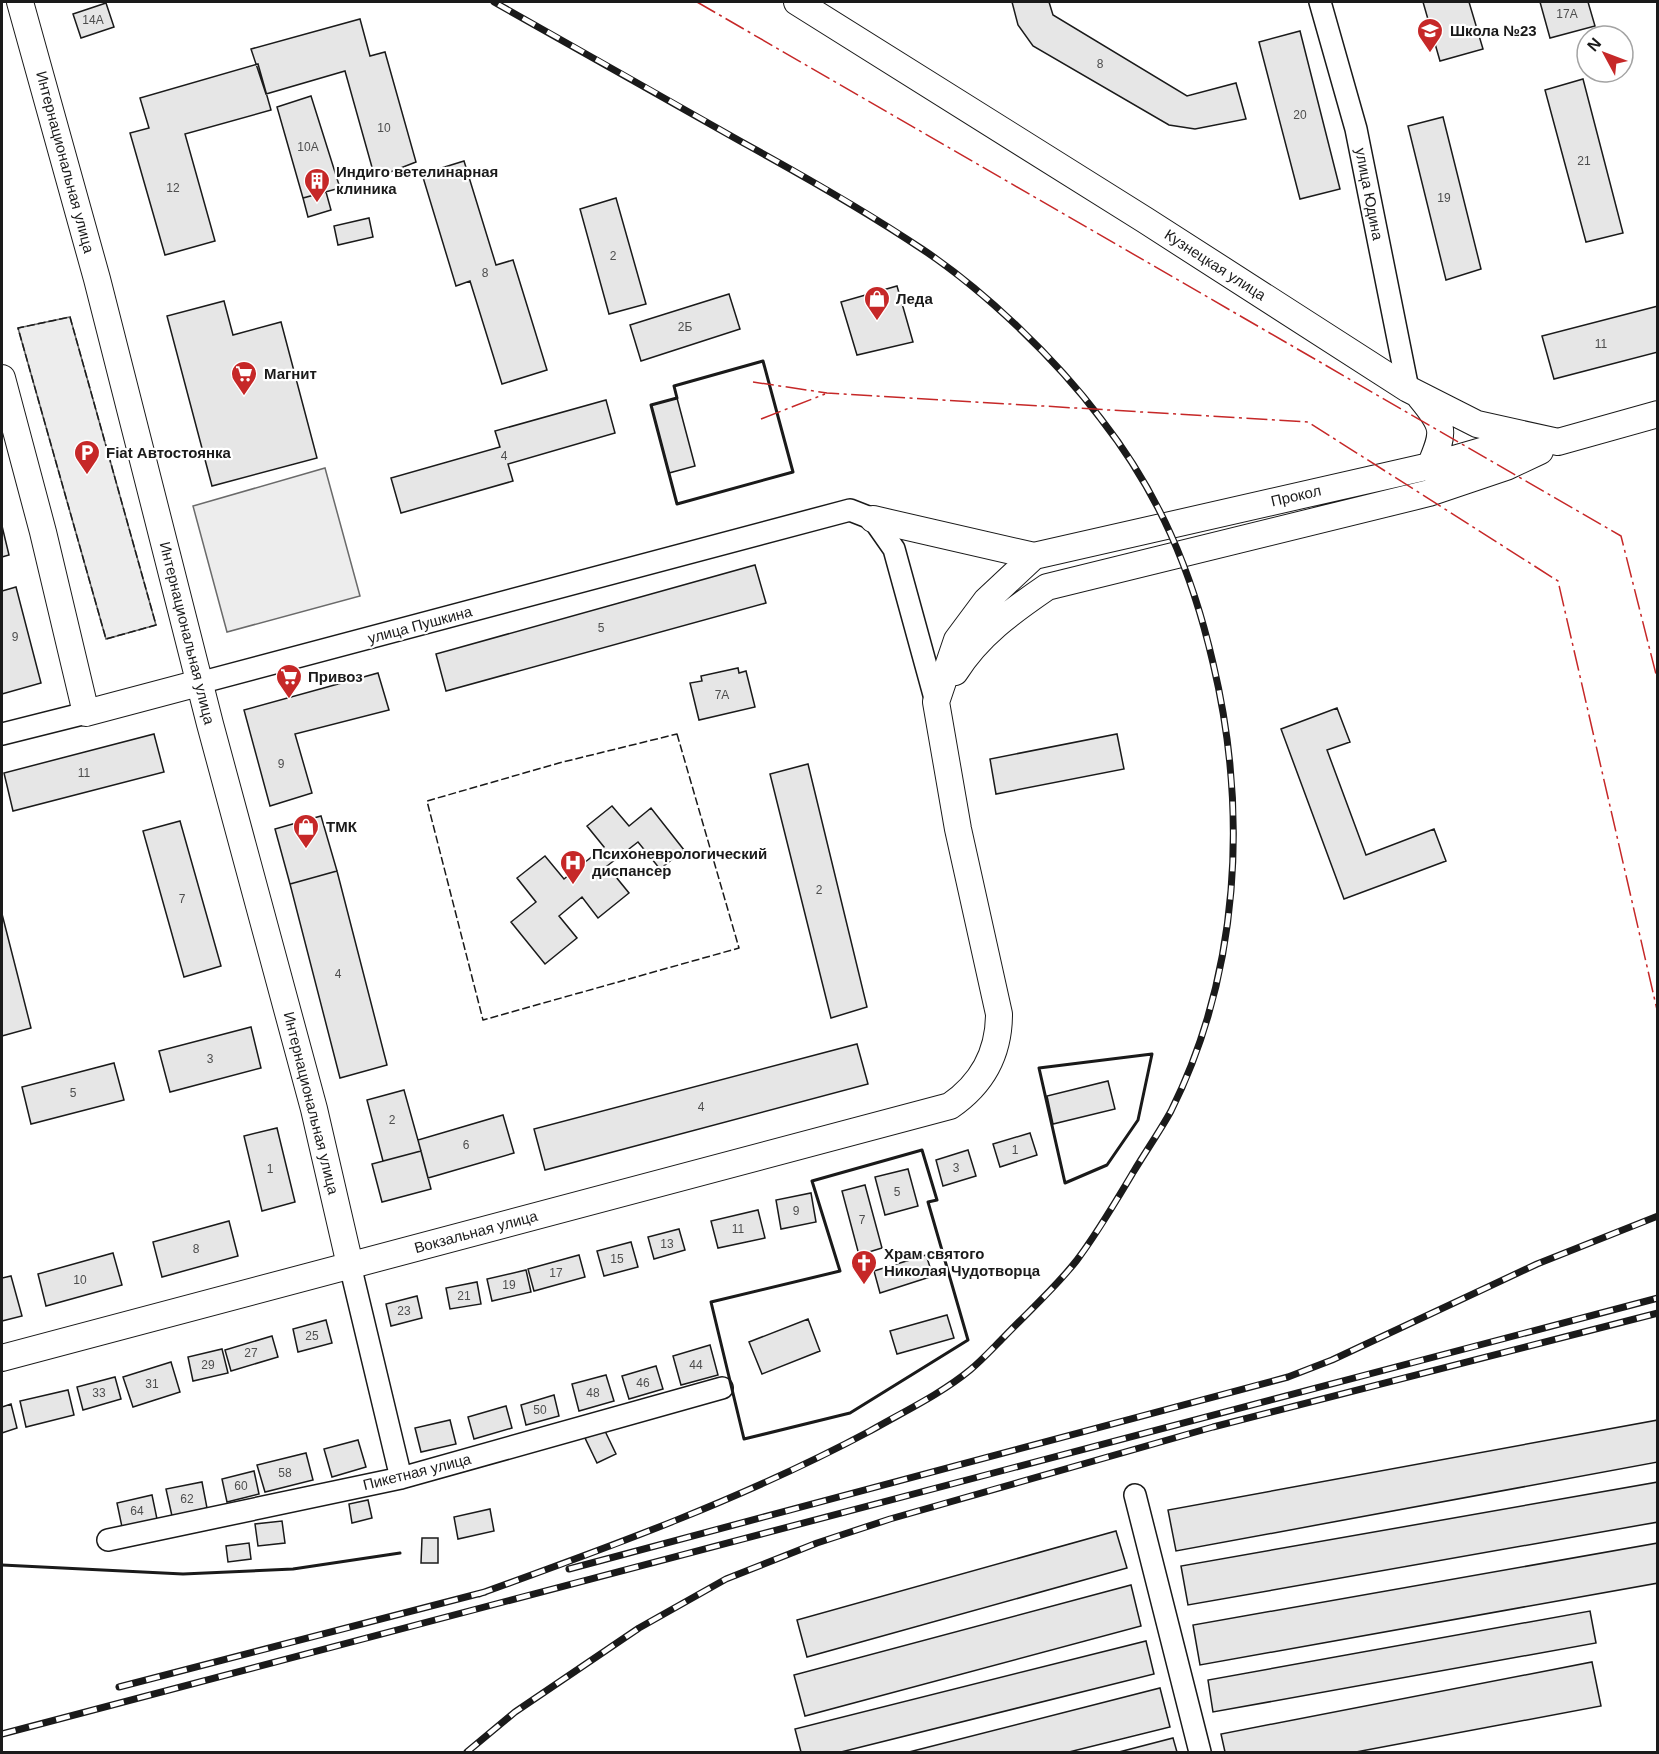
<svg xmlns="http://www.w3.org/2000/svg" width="1659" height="1754" font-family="Arial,sans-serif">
<rect width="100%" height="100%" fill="#fff"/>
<path fill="#ededed" stroke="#6a6a6a" stroke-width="1.5" d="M70 317 156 625 106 639 18 328Z
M325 468 360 596 227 632 193 506Z"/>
<path fill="#e6e6e6" stroke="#1a1a1a" stroke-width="1.5" d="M1012 2H1049L1053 15 1187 96 1236 83 1246 119 1195 129 1169 125 1033 46 1018 25Z
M1423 2H1469L1483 49 1440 61Z
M1540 2H1588L1595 26 1550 38Z
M106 3 114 27 81 38 73 14Z
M360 19 370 56 385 52 416 162 375 178 345 71 266 94 251 49Z
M1300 31 1340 189 1300 199 1259 42Z
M258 64 271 110 185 134 215 241 165 255 130 133 149 128 140 98Z
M1583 79 1623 233 1586 242 1545 90Z
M311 96 340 188 303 198 277 107Z
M1443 117 1481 269 1446 280 1408 126Z
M464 161 496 265 513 260 547 370 502 384 470 281 456 286 422 174Z
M326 192 331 210 308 217 303 198Z
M616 198 646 304 609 314 580 209Z
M369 218 373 237 338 245 334 226Z
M897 286 913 342 857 355 841 302Z
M729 294 740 329 641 361 630 325Z
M224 301 233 335 281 322 317 458 212 486 167 316Z
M1658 306V352L1554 379 1542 336Z
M677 398 695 466 669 473 651 405Z
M606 400 615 433 508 464 513 481 401 513 391 478 500 447 495 431Z
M2 526 9 555 2 557Z
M755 565 766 603 446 691 436 654Z
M16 587 41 683 2 694V591Z
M738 668 739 673 746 671 755 707 699 720 690 683 702 681 701 676Z
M378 673 389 710 295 734 312 793 270 806 244 710Z
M1337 708 1350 742 1327 750 1366 855 1434 829 1446 861 1344 899 1281 729Z
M154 734 164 772 13 811 4 773Z
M1117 734 1124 769 996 794 990 759Z
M808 764 867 1007 831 1018 770 774Z
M612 806 629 826 651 808 684 850 660 869 638 842 607 866 629 893 598 918 582 897 559 916 577 938 545 964 511 922 536 902 517 878 545 856 564 879 604 847 587 826Z
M321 816 337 871 290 884 275 829Z
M180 821 221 966 184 977 143 831Z
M337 871 387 1065 340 1078 290 884Z
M2 914 31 1028 2 1036Z
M251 1027 261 1068 170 1092 159 1051Z
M857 1044 868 1084 545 1170 534 1129Z
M114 1063 124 1100 31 1124 22 1087Z
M1108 1081 1115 1109 1053 1124 1047 1096Z
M404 1090 421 1151 383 1161 367 1100Z
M503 1115 514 1153 428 1178 418 1140Z
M277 1128 295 1202 262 1211 244 1136Z
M1030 1133 1037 1155 1000 1167 993 1144Z
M968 1150 976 1176 943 1186 936 1160Z
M421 1151 431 1189 382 1202 372 1164Z
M908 1169 918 1206 885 1215 875 1177Z
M865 1185 882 1248 859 1255 842 1191Z
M811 1193 816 1222 781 1229 776 1200Z
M758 1210 765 1238 718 1248 711 1221Z
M229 1221 238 1256 162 1277 153 1242Z
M679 1229 685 1250 654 1259 648 1237Z
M631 1242 638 1267 604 1276 597 1251Z
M113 1253 122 1285 46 1306 38 1274Z
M579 1255 585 1277 534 1291 528 1269Z
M926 1255 933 1276 880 1293 874 1271Z
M526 1270 531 1292 492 1301 487 1279Z
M11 1276 22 1316 2 1321V1278Z
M477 1282 481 1304 450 1309 446 1288Z
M417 1296 422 1318 391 1326 386 1304Z
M947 1315 954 1338 897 1354 890 1331Z
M808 1319 820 1351 762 1374 749 1342Z
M326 1320 332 1343 298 1352 293 1329Z
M272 1336 278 1357 231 1371 225 1350Z
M710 1345 718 1375 681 1385 673 1356Z
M222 1349 228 1373 193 1381 188 1357Z
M171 1362 180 1392 133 1407 123 1377Z
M656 1366 663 1389 629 1399 622 1376Z
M606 1375 614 1401 579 1411 572 1384Z
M115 1377 121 1399 83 1410 77 1387Z
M68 1390 74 1415 26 1427 20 1401Z
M554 1395 559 1416 526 1425 521 1405Z
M11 1404 17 1428 2 1433V1407Z
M506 1406 512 1428 474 1439 468 1417Z
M450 1420 456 1444 421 1452 415 1428Z
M1658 1420V1462L1176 1551 1168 1510Z
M604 1429 616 1454 597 1463 585 1438Z
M358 1440 366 1467 332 1477 324 1449Z
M306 1453 313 1480 265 1492 257 1465Z
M254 1471 259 1494 227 1502 222 1479Z
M202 1482 207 1508 172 1516 166 1489Z
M1658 1482V1522L1188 1605 1181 1566Z
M152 1495 157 1519 122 1527 117 1503Z
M368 1500 372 1518 352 1523 349 1504Z
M490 1509 494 1531 458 1539 454 1517Z
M282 1521 285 1543 258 1546 255 1524Z
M1116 1531 1127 1568 807 1657 797 1620Z
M422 1538H438V1563H421Z
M249 1543 251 1559 228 1562 226 1546Z
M1658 1543V1583L1200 1665 1193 1625Z
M1131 1585 1141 1626 805 1716 794 1675Z
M1590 1611 1596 1643 1213 1712 1208 1680Z
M1146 1641 1154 1674 841 1752H801L795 1729Z
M1592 1662 1601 1706 1356 1752H1225L1221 1734Z
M1160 1688 1170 1727 1069 1752H909Z
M1173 1738 1177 1752H1119Z"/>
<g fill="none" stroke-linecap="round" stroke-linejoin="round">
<defs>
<path id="minor" d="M1320 2 1356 129 1408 389
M199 683 850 510 873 519 894 549 936 702
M2 734 86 713
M350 1265 401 1478
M1135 1495 1200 1752
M108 1540 401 1478 722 1388"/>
<path id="major" d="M20 2 97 279 210 724 314 1109 350 1265
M797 2 1145 220 1408 389 1477 424 1558 442 1658 414
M2 378 43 532 86 713 199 683
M1420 397C1445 427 1445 431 1430 466
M873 519 1034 556 1430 466 1485 450 1537 444
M955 672C978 635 1012 611 1047 587L1429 493 1506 467 1540 451
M2 1358 950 1106C982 1084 999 1053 999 1014L958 829 936 702 957 640 986 601 1034 556"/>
</defs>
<use href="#minor" stroke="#1a1a1a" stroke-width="24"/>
<use href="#major" stroke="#1a1a1a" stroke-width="28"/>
<use href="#minor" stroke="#fff" stroke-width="21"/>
<use href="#major" stroke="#fff" stroke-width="26"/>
<defs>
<path id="rail" d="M569 1569 1288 1377 1332 1360 1537 1264 1658 1216
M479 1594C612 1546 745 1498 870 1431 903 1412 941 1394 970 1370 982 1360 993 1348 1004 1337 1028 1312 1056 1287 1077 1260 1098 1232 1116 1201 1134 1171 1146 1151 1160 1131 1171 1111 1240 972 1248 811 1213 663 1192 572 1159 493 1101 419 1056 359 985 291 922 249 864 210 802 175 740 141 658 94 576 48 494 2
M119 1687 485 1592
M2 1734 1658 1298
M467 1752 515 1712 639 1628 726 1579 817 1543 890 1519 1213 1427 1658 1313"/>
</defs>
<use href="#rail" stroke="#1a1a1a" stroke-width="7"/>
<use href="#rail" stroke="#fff" stroke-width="4.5" stroke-dasharray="14" stroke-linecap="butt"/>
<path stroke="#1a1a1a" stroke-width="1.5" stroke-dasharray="8 3" stroke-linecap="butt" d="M70 317 156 625 106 639 18 328Z
M677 734 739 948 483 1020 427 801 559 763Z"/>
<path stroke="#1a1a1a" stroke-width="3" d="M763 361 793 472 677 504 651 405 677 398 674 386Z
M1152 1054 1138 1120 1107 1165 1065 1183 1039 1068Z
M922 1150 937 1200 928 1202 968 1340 850 1413 744 1439 711 1302 840 1271 812 1181Z
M2 1565 183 1574 293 1569 400 1553"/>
<path stroke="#c62828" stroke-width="1.5" stroke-dasharray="21 4.5 3 4.5" stroke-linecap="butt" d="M697 2 1621 536 1658 682
M753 382 827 393 1308 422 1558 581 1658 1014
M761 419 825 394"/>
</g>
<defs>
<symbol id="school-pin" viewBox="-11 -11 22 30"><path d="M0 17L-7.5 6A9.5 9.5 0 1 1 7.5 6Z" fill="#c62828" stroke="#fff"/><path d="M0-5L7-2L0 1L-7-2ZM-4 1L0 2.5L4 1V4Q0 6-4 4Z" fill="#fff"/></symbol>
<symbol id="building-pin" viewBox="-11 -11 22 30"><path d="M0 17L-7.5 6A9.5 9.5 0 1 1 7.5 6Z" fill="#c62828" stroke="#fff"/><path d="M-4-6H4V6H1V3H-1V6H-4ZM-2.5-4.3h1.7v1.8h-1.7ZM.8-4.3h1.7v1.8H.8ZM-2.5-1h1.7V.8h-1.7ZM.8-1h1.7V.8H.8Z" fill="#fff"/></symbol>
<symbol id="shop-pin" viewBox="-11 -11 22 30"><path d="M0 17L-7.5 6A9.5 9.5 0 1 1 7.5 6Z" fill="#c62828" stroke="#fff"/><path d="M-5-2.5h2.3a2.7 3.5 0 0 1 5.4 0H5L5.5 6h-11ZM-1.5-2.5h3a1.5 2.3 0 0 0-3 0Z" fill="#fff"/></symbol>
<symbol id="supermarket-pin" viewBox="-11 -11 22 30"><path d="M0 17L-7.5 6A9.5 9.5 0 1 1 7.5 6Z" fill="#c62828" stroke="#fff"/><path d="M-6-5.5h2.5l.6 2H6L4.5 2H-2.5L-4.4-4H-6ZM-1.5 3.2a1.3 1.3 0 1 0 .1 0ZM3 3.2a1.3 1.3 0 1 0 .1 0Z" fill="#fff"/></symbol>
<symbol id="parking-pin" viewBox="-11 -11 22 30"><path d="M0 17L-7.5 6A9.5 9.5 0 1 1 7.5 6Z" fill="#c62828" stroke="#fff"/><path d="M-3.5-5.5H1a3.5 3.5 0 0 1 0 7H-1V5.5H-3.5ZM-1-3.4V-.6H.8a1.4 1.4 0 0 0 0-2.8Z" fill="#fff"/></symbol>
<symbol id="hospital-pin" viewBox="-11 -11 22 30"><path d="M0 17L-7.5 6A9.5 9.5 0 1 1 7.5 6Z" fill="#c62828" stroke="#fff"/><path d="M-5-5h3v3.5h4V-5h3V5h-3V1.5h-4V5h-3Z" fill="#fff"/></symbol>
<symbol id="church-pin" viewBox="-11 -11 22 30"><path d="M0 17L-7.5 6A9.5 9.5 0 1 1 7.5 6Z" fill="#c62828" stroke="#fff"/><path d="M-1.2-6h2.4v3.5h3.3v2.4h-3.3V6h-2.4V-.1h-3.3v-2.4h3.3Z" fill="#fff"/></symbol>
</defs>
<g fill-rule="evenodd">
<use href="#school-pin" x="1415" y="16" width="30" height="40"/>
<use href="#building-pin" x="302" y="166" width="30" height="40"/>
<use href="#shop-pin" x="862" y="284" width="30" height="40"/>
<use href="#supermarket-pin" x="229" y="359" width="30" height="40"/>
<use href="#parking-pin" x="72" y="438" width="30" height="40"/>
<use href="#supermarket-pin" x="274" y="662" width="30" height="40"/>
<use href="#shop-pin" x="291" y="812" width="30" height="40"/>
<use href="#hospital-pin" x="558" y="848" width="30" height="40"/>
<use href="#church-pin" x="849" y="1248" width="30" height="40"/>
</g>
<g text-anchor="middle" stroke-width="4.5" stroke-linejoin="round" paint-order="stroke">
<g font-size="12" fill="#4d4d4d">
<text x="1567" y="18">17А</text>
<text x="93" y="24">14А</text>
<text x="1100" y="68">8</text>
<text x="1300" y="119">20</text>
<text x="384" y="132">10</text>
<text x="308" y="151">10А</text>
<text x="1584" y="165">21</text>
<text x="173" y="192">12</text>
<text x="1444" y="202">19</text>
<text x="613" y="260">2</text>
<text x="485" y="277">8</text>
<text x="685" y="331">2Б</text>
<text x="1601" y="348">11</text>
<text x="504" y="460">4</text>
<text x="601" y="632">5</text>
<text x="15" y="641">9</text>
<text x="722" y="699">7А</text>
<text x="281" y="768">9</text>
<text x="84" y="777">11</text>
<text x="819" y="894">2</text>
<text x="182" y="903">7</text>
<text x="338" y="978">4</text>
<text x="210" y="1063">3</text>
<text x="73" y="1097">5</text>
<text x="701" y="1111">4</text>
<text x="392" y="1124">2</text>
<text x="466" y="1149">6</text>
<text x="1015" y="1154">1</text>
<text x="956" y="1172">3</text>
<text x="270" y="1173">1</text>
<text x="897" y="1196">5</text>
<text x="796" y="1215">9</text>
<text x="862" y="1224">7</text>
<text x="738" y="1233">11</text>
<text x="667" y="1248">13</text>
<text x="196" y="1253">8</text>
<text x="617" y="1263">15</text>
<text x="556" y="1277">17</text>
<text x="80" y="1284">10</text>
<text x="509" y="1289">19</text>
<text x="464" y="1300">21</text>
<text x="404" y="1315">23</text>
<text x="312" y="1340">25</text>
<text x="251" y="1357">27</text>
<text x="208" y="1369">29</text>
<text x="696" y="1369">44</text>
<text x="643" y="1387">46</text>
<text x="152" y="1388">31</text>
<text x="99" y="1397">33</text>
<text x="593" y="1397">48</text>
<text x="540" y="1414">50</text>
<text x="285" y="1477">58</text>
<text x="241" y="1490">60</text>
<text x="187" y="1503">62</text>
<text x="137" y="1515">64</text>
</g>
<g font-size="15" font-weight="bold" fill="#1a1a1a" stroke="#fff" text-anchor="start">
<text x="1450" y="36">Школа №23</text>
<text x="336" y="177">Индиго ветелинарная<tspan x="336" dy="17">клиника</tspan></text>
<text x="896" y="304">Леда</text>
<text x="264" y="379">Магнит</text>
<text x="106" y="458">Fiat Автостоянка</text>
<text x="308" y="682">Привоз</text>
<text x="326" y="832">ТМК</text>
<text x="592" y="859">Психоневрологический<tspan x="592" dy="17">диспансер</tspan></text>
<text x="884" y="1259">Храм святого<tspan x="884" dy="17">Николая Чудотворца</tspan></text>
</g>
<g font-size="15" fill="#1a1a1a" stroke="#fff">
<text transform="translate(65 162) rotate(75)" y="5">Интернациональная улица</text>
<text transform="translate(1369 194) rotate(79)" y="5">улица Юдина</text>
<text transform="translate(1215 265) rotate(33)" y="5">Кузнецкая улица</text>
<text transform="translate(1296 496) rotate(-13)" y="5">Прокол</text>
<text transform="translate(420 625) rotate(-15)" y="5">улица Пушкина</text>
<text transform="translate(187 633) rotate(76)" y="5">Интернациональная улица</text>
<text transform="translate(311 1103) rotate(76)" y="5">Интернациональная улица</text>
<text transform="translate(476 1232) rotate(-15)" y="5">Вокзальная улица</text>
<text transform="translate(417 1472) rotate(-14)" y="5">Пикетная улица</text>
</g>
</g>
<rect width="1659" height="1754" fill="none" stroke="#1a1a1a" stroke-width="6"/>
<g transform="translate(1605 54) rotate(311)"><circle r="28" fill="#ffffff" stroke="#a3a3a3" stroke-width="1.5"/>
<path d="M0-4.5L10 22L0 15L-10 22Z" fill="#c62828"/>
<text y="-9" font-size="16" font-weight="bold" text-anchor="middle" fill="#1a1a1a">N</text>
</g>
</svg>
